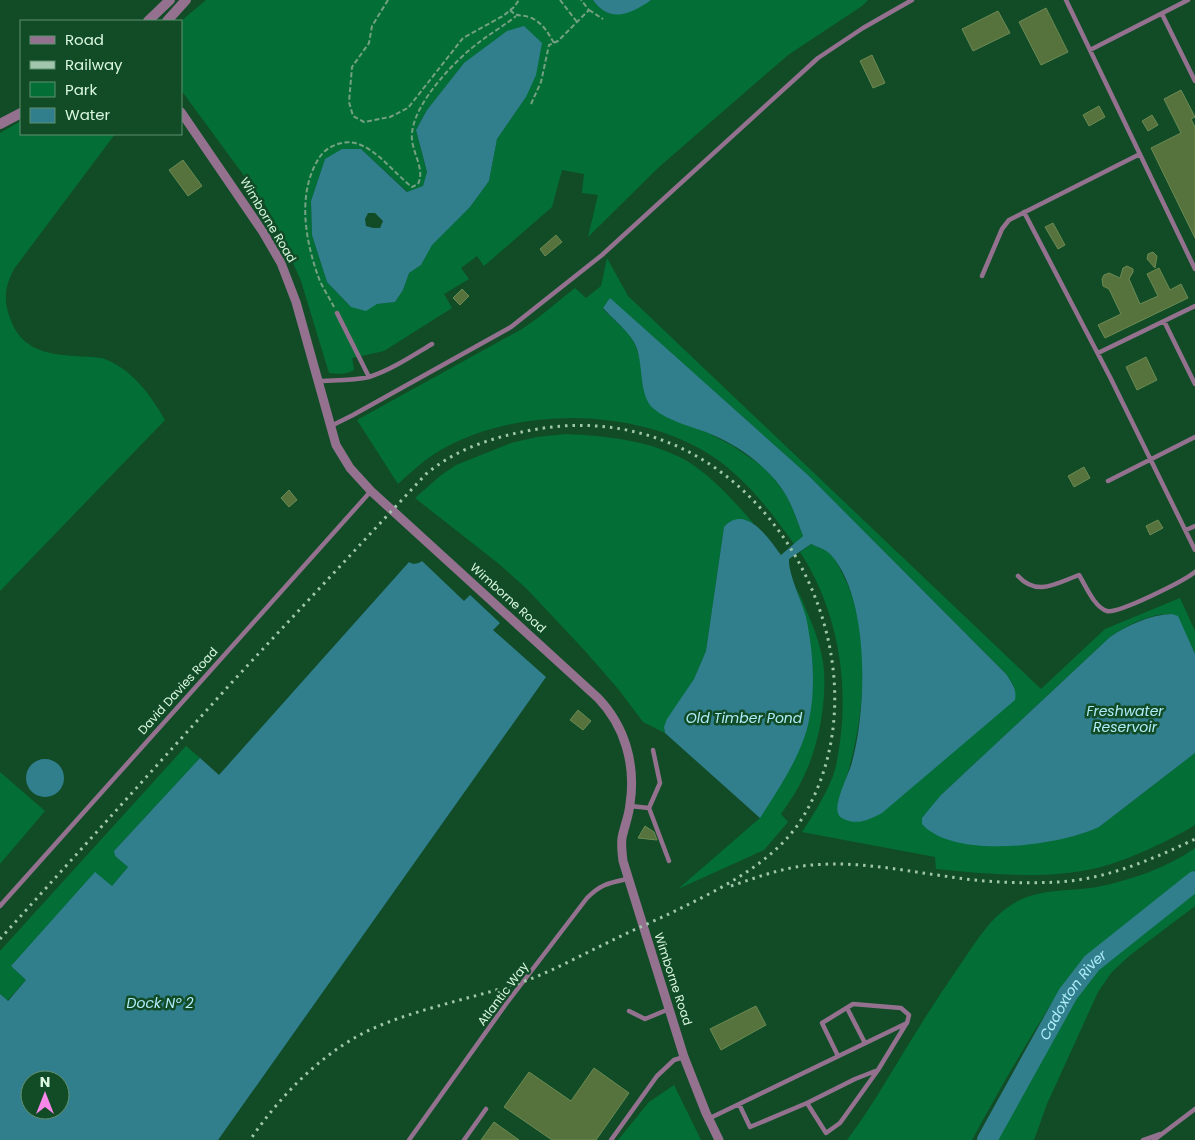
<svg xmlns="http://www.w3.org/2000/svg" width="1195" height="1140" font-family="Poppins,sans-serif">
<rect width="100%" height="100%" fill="#114c27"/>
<path fill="#036f37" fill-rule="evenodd" d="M206 0H593C605 16 614 17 632 9 639 6 645 4 651 0H868L862 6 788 55 659 167 588 237 598 195 582 193 584 174 562 170 552 207 484 266 477 256 461 268 469 279 444 294 452 308 384 351 352 358 354 370C345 375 339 374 329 373L301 281 276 224 264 203 181 90V21ZM464 63 526 97 497 139 489 181 470 207 431 245 421 265 409 273 403 290 395 302 351 307 327 282 312 235 311 201 325 159 361 149 408 192 423 186 427 173 416 130 427 110Z
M21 121V134H115L14 269C5 286 3 300 10 318 24 360 65 354 102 358 131 368 150 394 165 420L0 591V133Z
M607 258 628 296 1041 689 1105 629 1180 598 1195 631V654L1177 616C1157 609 1126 626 1110 637L941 795 988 846C1025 843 1064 843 1099 827L1195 753V825C1169 841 1126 861 1097 868 1044 880 989 874 936 869L935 857 802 832C814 814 825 796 833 776 837 765 838 753 840 742 849 677 836 607 800 552L811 544C817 547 823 549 828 552 835 557 839 567 843 575 876 637 863 739 838 802L1014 686 1006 674 808 475 610 299 603 309 628 333 634 342 639 356 642 373 712 435 733 446 762 466 773 477 786 495 792 507 803 536 794 544C771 512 748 481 715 458 640 407 517 405 439 451 424 460 411 472 398 484L357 420 522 329 539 317 575 288 586 298 601 286Z
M565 434C607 436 650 440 687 461 713 477 734 501 754 524L746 520 724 527 706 651 694 679 664 727 665 733 643 722 619 690 586 652 527 589 499 564 415 498 440 476 456 465 511 443 537 437Z
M796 586C806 610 819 636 823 662 828 698 819 746 803 778 797 791 789 802 781 814L788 822 764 850 678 889 760 818 809 720 813 682 812 658 805 615Z
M186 746 200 758 114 851 115 856 128 867 112 886 95 873 11 966 26 980 7 1001 0 994V951Z
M0 772 45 811 0 864Z
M1195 848V870L1094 950C1068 973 1053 1001 1035 1030 1013 1066 992 1103 972 1140H847C866 1115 882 1088 899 1060 917 1030 936 1000 956 971 975 944 991 913 1022 899 1045 889 1073 891 1097 887 1131 880 1167 868 1195 848Z
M1195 892V906L1129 956 1111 973 1098 992 1047 1104 1034 1140H997L1079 994C1109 951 1154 923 1195 892Z
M674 1085 701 1140H618L649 1102Z"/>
<path fill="#317f8d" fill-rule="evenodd" d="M593 0H651C631 14 610 24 593 0Z
M524 26 542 43 536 75 526 97 497 139 489 181 470 207 432 245 421 265 409 273 403 290 395 302 377 304 366 311 351 307 327 282 312 235 311 201 325 159 342 149H361L407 192 423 186 427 172 416 130 427 110 464 63 507 31ZM375 213 383 221 380 228H373L366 226 365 219 368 213Z
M610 298 808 475 1006 674C1012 683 1017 689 1015 700L882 813C870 819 860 825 846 820 842 818 839 817 838 813 834 802 849 774 852 762 867 708 870 599 831 555 826 549 817 547 811 544L789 559C788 574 802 601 806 617 813 650 816 687 809 720 803 753 778 790 760 818L665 733 664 727 667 719 694 679 706 651 724 527C746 503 769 539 781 555L803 536C798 523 794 510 787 497 771 468 737 444 706 432 689 426 667 420 654 409 637 395 645 362 634 342 626 329 613 319 603 308Z
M422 561 464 601 470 595 500 623 493 630 546 677 218 1140H0V994L8 1001 26 980 11 966 95 872 112 886 128 867 115 856 114 851 200 758 219 775 409 562C413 565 418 564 422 561ZM30 1080H60V1110H30Z
M1172 614 1178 616 1195 654V753L1099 827C1059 846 954 860 922 824V818L941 795 1110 637C1128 625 1149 615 1172 614Z
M26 778a19 19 0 1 1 38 0a19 19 0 1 1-38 0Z"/>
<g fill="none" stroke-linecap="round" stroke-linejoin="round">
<path stroke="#317f8d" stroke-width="20" id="s1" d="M987 1140 1068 994 1092 963 1195 881"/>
</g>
<path fill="#56733d" stroke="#6c8a53" d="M1046 8 1068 52 1041 65 1019 22Z
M998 11 1010 33 973 51 962 29Z
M872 55 885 83 873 88 860 61Z
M1181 90 1195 117 1191 119 1195 127V238L1151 148 1181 133 1164 99Z
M1099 106 1105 117 1089 126 1083 115Z
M1152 115 1158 125 1148 131 1142 121Z
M183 160 202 186 188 196 169 170Z
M1053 223 1065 245 1058 249 1045 227Z
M556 235 562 242 545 256 540 249Z
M1153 252 1157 256 1155 268 1147 259 1148 254Z
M1127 266 1133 269V272L1129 279 1140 304 1158 296 1147 274 1159 268 1170 290 1181 284 1188 298 1105 338 1098 325 1121 314 1109 289 1103 286 1102 279 1104 275 1109 273 1120 278 1123 268Z
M462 289 469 296 460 305 453 298Z
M1146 357 1157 380 1137 390 1126 367Z
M1084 467 1090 478 1074 487 1068 476Z
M289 490 297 500 289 507 281 498Z
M1158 520 1163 528 1150 535 1146 526Z
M578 710 591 721 583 730 570 720Z
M645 826 654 832 657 840 638 838Z
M756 1006 766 1025 721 1050 710 1029Z
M594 1068 629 1093 596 1140H552L504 1107 529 1072 571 1101Z
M494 1122 519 1140H481Z"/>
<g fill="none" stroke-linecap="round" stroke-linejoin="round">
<path stroke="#74a183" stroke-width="2" stroke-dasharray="5 2.5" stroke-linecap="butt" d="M388 0 372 26 369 43 352 67 349 102 353 116 364 122 390 117 408 108 463 38 503 16 514 7 519 0
M560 0 577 22
M510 10C518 18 520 14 529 17 542 22 547 31 554 43
M589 10 603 19
M531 104 541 82 549 45 558 41 589 10 581 0
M334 307C329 297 322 287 318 276 305 239 297 193 319 158 326 147 341 140 355 143 376 148 395 174 412 187L418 184C426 168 410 151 412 133 415 101 457 58 482 40 493 32 505 25 516 16"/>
<path stroke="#94728f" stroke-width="4.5" d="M1066 0 1195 269
M1162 14 1195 81
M1090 50 1188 0
M1024 212 1110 377 1195 550
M982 276 1002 229 1009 220 1140 154
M337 313 369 377
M1164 321 1195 384
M1098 353 1195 306
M318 381C335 380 353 381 369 377 391 370 412 356 432 344
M331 426 353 415 511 327 602 255 818 58 863 28 912 0
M1108 481 1195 437
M1186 530 1195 526
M1018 576C1037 597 1057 583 1079 575 1086 586 1094 607 1107 611 1118 614 1184 581 1195 572
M630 806 649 808 669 861
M649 808 660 783 653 750
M0 906 371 491
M847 1008 865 1043
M629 1011 645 1019 669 1009
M807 1103 855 1079 878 1070
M739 1104 750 1127 807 1103 826 1133 840 1123 878 1070 906 1024
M708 1119 907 1023 909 1015 901 1008 853 1004 822 1023 838 1056
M409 1140 506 1004 587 898C601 884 609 883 627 879
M464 1140 486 1109
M611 1140 657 1076 674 1060 684 1057
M1143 1140 1160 1134
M1154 1140 1195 1109"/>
<path stroke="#94728f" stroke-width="9" d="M181 112 263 232 281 263 296 302 336 445 350 468 371 491 598 698C625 726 636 765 630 804 629 816 624 827 622 838 621 845 622 853 623 861L684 1057 706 1113 719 1140"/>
<path stroke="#94728f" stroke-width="10" d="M148 21 170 0
M167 21 186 0
M0 124 21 113"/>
<path stroke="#a1c6ab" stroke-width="3" stroke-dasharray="2.5 5" stroke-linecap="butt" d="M731 886C758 877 784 867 812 865 857 861 900 870 944 876 981 882 1021 884 1058 882 1107 879 1151 860 1195 839
M0 939 234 680 426 474C456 449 493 437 532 430 579 421 627 425 672 444 807 501 881 687 803 817 776 861 724 887 679 909 655 921 630 931 605 944 579 956 553 971 525 981 478 997 428 1006 381 1025 328 1046 282 1093 250 1140"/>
</g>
<g text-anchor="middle" stroke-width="5" stroke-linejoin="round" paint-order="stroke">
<g font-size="12" fill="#daf7e0" stroke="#114c27">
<text transform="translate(268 220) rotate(59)" y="4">Wimborne Road</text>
<text transform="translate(508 598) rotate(42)" y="4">Wimborne Road</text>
<text transform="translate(178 691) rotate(-48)" y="4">David Davies Road</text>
<text transform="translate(673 979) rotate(72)" y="4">Wimborne Road</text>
<text transform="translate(503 994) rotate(-53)" y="4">Atlantic Way</text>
</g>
<g font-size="14" font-style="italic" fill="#b0edfa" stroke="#114c27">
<text x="1125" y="716">Freshwater<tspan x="1125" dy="16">Reservoir</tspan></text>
<text x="744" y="723">Old Timber Pond</text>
<text dy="5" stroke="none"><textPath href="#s1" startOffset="169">Cadoxton River</textPath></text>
<text x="160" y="1008">Dock Nº 2</text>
</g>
</g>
<rect x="20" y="20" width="162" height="115" fill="#114c27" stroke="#619071"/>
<rect x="30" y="36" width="25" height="8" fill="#94728f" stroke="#619071"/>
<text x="65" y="45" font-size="15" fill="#daf7e0">Road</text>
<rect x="30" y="61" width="25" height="8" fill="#a1c6ab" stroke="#619071"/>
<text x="65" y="70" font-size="15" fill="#daf7e0">Railway</text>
<rect x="30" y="82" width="25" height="15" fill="#036f37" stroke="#619071"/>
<text x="65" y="95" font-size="15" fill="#daf7e0">Park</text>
<rect x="30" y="108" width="25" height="15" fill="#317f8d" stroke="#619071"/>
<text x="65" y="120" font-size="15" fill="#daf7e0">Water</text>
<g transform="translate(45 1095)"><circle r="24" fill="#114c27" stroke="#619071"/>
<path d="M0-4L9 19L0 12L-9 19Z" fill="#f888ea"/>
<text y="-8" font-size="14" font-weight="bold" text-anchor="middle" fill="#daf7e0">N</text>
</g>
</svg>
